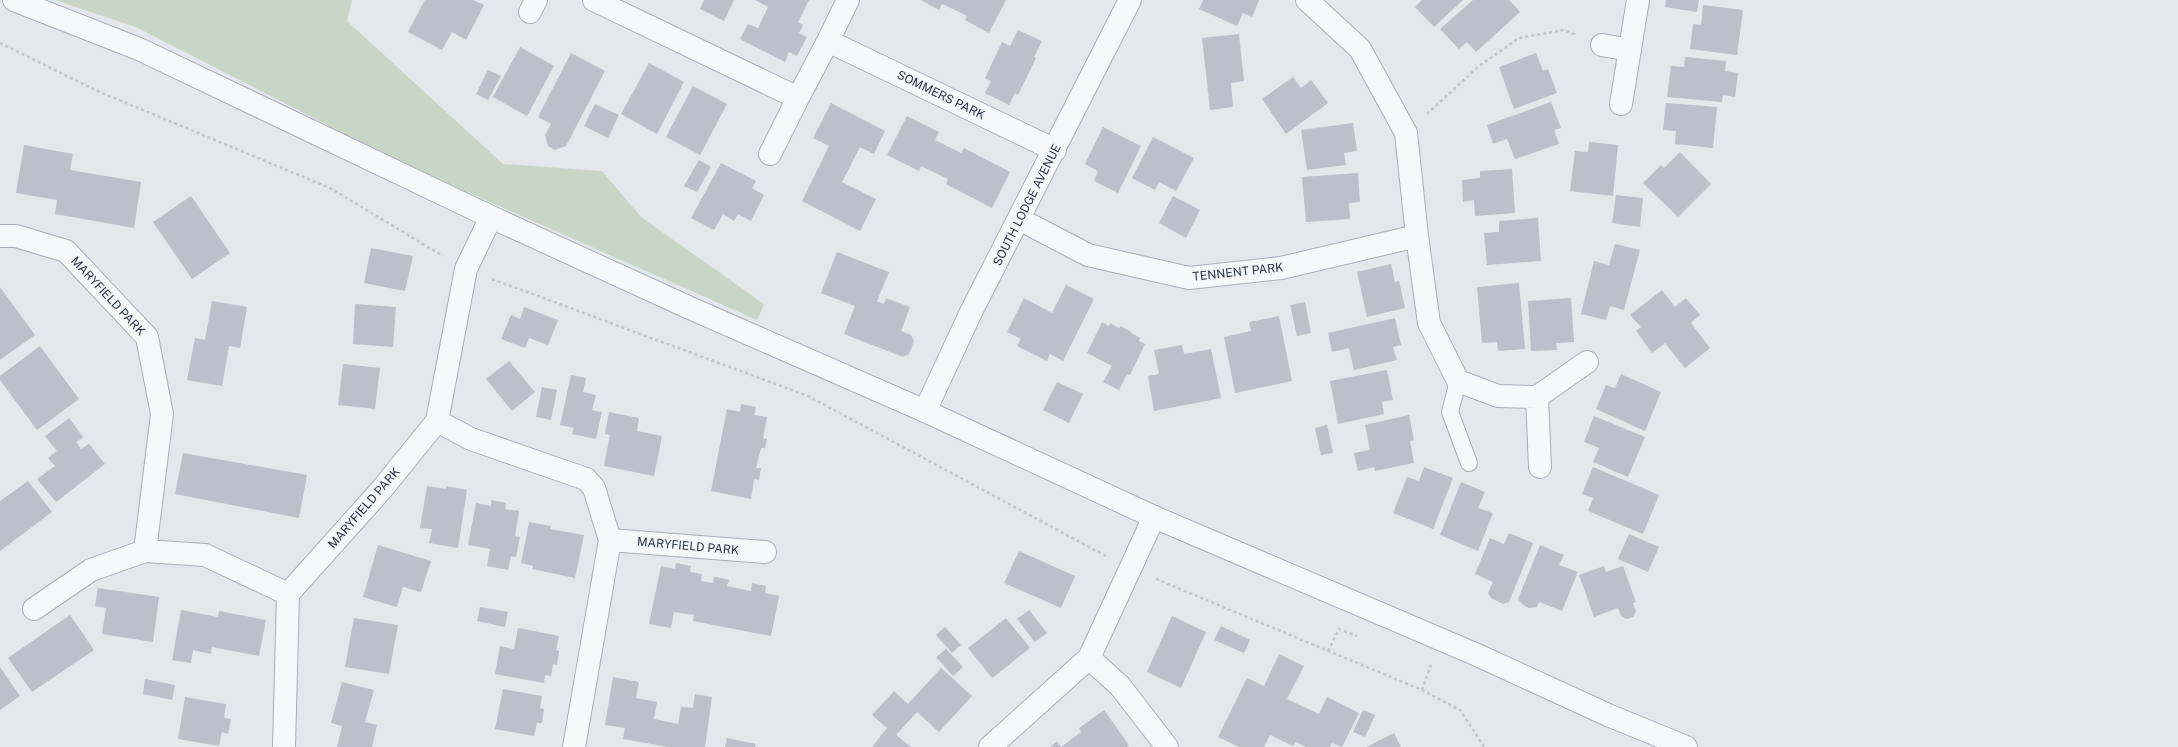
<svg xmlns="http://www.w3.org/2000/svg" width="2178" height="747" font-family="'Public Sans',sans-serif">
<rect width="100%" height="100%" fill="#e4e7ec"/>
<path fill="#c9d6c5" d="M55 0H352L347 21 503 164 602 171 641 217 764 304 757 320 397 161 136 27Z"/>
<path fill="#bbc0ca" d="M425 0H473L484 5 466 40 452 32 442 50 408 32Z
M704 0H734L724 21 700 9Z
M755 0H809L798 22 803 25 799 33 807 37 797 56 789 52 785 62 740 39 748 24 758 28 768 7Z
M921 0H1006L989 33 965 20 967 16 955 10 942 4 939 10Z
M1203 0H1259L1252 17 1243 13 1237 26 1199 9Z
M1422 0H1463L1434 27 1415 7Z
M1473 0H1509L1520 12 1476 52 1467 42 1459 49 1440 29Z
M1666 0H1699L1697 12 1665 7Z
M1703 5 1743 10 1737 55 1690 49 1693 24 1701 25Z
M1018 30 1042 41 1034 57 1036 58 1018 95 1015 93 1009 105 985 93 991 81 985 78 1002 42 1010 46Z
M1239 34 1244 81 1231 83 1233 107 1210 110 1202 38Z
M520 47 554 66 527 116 493 97Z
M571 53 605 71 566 146 555 150 548 146 545 135 551 124 538 117Z
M1536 53 1543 71 1548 69 1557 93 1514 109 1499 67Z
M1685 57 1726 61 1725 71 1738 73 1735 97 1723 95 1722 102 1667 97 1671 66 1684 67Z
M649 63 684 82 657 134 621 114Z
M488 70 501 76 488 100 476 94Z
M1293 77 1301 88 1311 80 1328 103 1286 134 1262 99Z
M693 86 727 104 700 155 666 137Z
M1551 102 1561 128 1554 130 1559 144 1515 159 1507 139 1493 144 1487 125Z
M831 103 885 131 874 154 860 147 842 182 876 199 860 231 802 201 829 146 813 138Z
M1666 103 1717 107 1713 148 1675 144 1676 131 1663 130Z
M595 104 619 115 608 138 584 126Z
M907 116 939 132 935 140 961 153 964 148 1010 172 992 208 946 184 948 179 921 166 919 171 887 155Z
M1353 123 1357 151 1344 153 1346 165 1307 170 1301 130Z
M1103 127 1141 146 1118 193 1094 181 1098 171 1085 164Z
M1153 137 1194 158 1176 191 1159 182 1155 190 1132 178Z
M1589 142 1618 145 1613 196 1570 191 1575 151 1588 152Z
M24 145 73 154 70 170 141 182 134 228 55 214 57 200 16 193Z
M1680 152 1711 184 1678 217 1643 183 1661 165 1664 168Z
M699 160 711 167 697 192 684 186Z
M721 163 756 181 752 188 764 195 751 221 738 214 734 221 723 214 714 230 691 218Z
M1512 169 1515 213 1475 216 1474 200 1463 202 1462 180 1480 178V171Z
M1358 173 1360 202 1349 203 1350 219 1306 222 1302 177Z
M1616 195 1643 198 1640 227 1612 223Z
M191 196 230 253 192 279 153 222Z
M1173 196 1200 210 1186 238 1159 223Z
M1538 218 1541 261 1487 265 1484 233 1499 232V221Z
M1615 244 1640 250 1624 310 1610 306 1606 320 1581 314 1594 261 1609 265Z
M371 248 413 256 405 291 364 283Z
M837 252 889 272 877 301 884 304 886 298 910 307 901 331 911 335 914 341 909 354 903 357 844 334 855 306 821 293Z
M1391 264 1395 282 1399 281 1405 308 1367 317 1357 272Z
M1519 283 1525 349 1498 351 1497 342 1482 343 1477 287Z
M1066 285 1094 299 1063 361 1050 354 1047 361 1017 346 1021 339 1007 332 1024 298 1052 313Z
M0 287 35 335 0 360Z
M1662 290 1675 307 1686 298 1700 315 1691 323 1710 348 1685 368 1665 343 1652 353 1636 331 1641 327 1630 315Z
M1571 298 1574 342 1556 343 1557 350 1531 351 1528 301Z
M212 301 247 307 240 348 229 346 222 386 187 380 195 338 205 340Z
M1305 302 1311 333 1297 336 1290 305Z
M355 304 396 307 393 347 353 344Z
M524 307 558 320 548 345 529 338 525 348 501 339 511 315 520 319Z
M1279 316 1292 381 1235 393 1224 337 1251 331 1249 322Z
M1395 318 1401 345 1393 347 1397 360 1354 370 1349 348 1332 352 1328 333Z
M1102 322 1109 326 1110 323 1119 328 1121 326 1131 332V333L1140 338 1139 341 1145 344 1130 375 1127 374 1119 390 1103 382 1112 366 1087 353Z
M1182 345 1184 354 1211 349 1221 398 1154 411 1148 376 1159 374 1154 350Z
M40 346 79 399 37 430 0 380V376Z
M509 361 535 392 512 411 486 379Z
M343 364 380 368 375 409 338 405Z
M1387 370 1393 400 1382 402 1384 414 1338 424 1330 381Z
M1621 374 1661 392 1645 431 1596 409 1606 385 1615 388Z
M571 375 586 378 583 392 596 395 592 410 602 412 596 439 572 434 574 428 560 425Z
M1057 382 1083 394 1069 423 1043 410Z
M542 387 557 390 551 420 536 417Z
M741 404 756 407 754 415 767 417 763 438 767 439 765 448H761L756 468H761L759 480 754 479 751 499 711 491 727 409 740 412Z
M609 412 639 418 637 431 662 436 654 476 604 466 610 435 605 434Z
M1409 415 1414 440 1410 441 1414 463 1375 471 1374 467 1358 471 1354 453 1370 450 1365 425Z
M1594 416 1645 437 1628 477 1593 462 1599 448 1584 442Z
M69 418 83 437 76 442 81 449 89 444 105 464 56 502 37 479 55 466 48 458 57 451 45 436Z
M1327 425 1333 453 1321 455 1315 428Z
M183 453 307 475 299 518 175 494Z
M1424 467 1453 478 1433 529 1393 513 1407 477 1419 481Z
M1593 467 1659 495 1643 534 1588 511 1593 498 1582 494Z
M28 481 52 512 0 551V501Z
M1461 482 1485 492 1478 508 1493 513 1478 551 1440 535Z
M427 486 446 489V486L467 490 458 548 429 543 432 529 420 528Z
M491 500 506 503 505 509 519 511 515 536 520 537 516 557 511 556 508 570 487 566 490 549 468 545 476 503 491 506Z
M529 522 551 526 550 529 584 535 575 578 532 569 533 566 521 563Z
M1509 533 1533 543 1509 602 1503 604 1491 598 1488 593 1493 582 1475 574 1490 538 1504 544Z
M1629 534 1659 547 1648 572 1618 559Z
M378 545 431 561 421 592 403 587 397 607 363 597Z
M1540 545 1564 555 1559 565 1578 572 1562 611 1539 602 1537 607 1529 608 1523 605 1518 599Z
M1019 551 1075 576 1061 608 1004 583Z
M676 563 691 566 690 572 702 574 701 581 713 583 714 577 721 578 729 580 727 586 751 591 752 583 766 586 765 593 779 596 771 636 693 621 694 615 674 612 671 628 649 624 661 566 675 569Z
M1604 566 1606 572 1623 566 1636 602 1633 603 1636 611 1633 617 1627 619 1621 616 1618 608 1594 617 1579 575Z
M98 588 159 597 153 642 102 634 106 608 95 606Z
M480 607 508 612 505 627 477 621Z
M181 610 218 617 219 611 266 620 259 656 212 647 211 654 193 650 191 663 172 660Z
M1029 610 1047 633 1035 642 1017 619Z
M70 615 94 650 32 692 8 658Z
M1172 616 1206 632 1181 688 1147 672Z
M354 618 398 625 389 674 345 667Z
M1006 618 1030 648 992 678 968 648Z
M1221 626 1250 640 1244 653 1214 640Z
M945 627 961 645 952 653 936 635Z
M518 628 559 636 556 650 559 651 557 665 553 664 551 676 545 675 544 683 495 674 500 646 514 649Z
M946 649 963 667 953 676 936 657Z
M1279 654 1304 666 1287 699 1319 714 1327 697 1359 713 1342 747 1332 743 1330 747H1306L1296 742 1293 746 1270 735 1264 747H1239L1218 737 1247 678 1264 686Z
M0 667 20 696 0 710Z
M941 668 972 696 939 732 917 712 896 735 911 747H872L887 728 872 715 894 691 908 704Z
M613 677 639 682 636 698 657 702 654 719 678 724 681 707 693 708 695 694 712 697 705 747H668L623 739 625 728 605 725Z
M145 679 175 685 172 700 143 694Z
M342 682 374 690 365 722 377 725 372 747H337L342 726 331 723Z
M503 689 542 696 540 708 544 709 542 723H537L534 736 495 729Z
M185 697 226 704 224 718 231 719 228 734 222 732 219 746 178 739Z
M1104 710 1129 745 1127 747H1050L1057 741 1061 747 1081 732 1079 728Z
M1363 710 1375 715 1365 737 1353 732Z
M1394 733 1401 747H1367L1376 742Z
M727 738 756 744 755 747H725Z"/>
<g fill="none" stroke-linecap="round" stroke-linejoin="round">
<defs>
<path id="service" d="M1458 381 1450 412 1469 463"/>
<path id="minor" d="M594 0 798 98 828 41 1055 150
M1307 0 1360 49 1406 133 1417 236 1429 323 1458 381 1498 396 1537 397 1587 362
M530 12 536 0
M828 41 848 0
M1602 45 1630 50
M1621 104 1638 0
M770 154 798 98
M1019 219 1088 255 1189 278 1281 268 1417 236
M0 236H16L66 251 147 337 162 414 145 551
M1537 397 1540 467
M925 411 971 312 1130 0
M437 421 471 439 586 479 594 488 610 540 574 747
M610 540 765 552
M34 609 91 570 145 551 205 555 288 594
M1089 658 1120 686 1167 747
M284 747 288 594 382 489 437 421 466 269 491 217
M990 747 1089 658 1154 517"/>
<path id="tertiary" d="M14 0 139 49 491 217 690 308 925 411 1154 517 1475 654 1608 715 1686 747"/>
</defs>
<use href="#service" stroke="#a9aeb7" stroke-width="18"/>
<use href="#minor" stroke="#a9aeb7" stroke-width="24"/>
<use href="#tertiary" stroke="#a9aeb7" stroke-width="24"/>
<path stroke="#c2c5cb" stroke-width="2.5" stroke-dasharray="3 3" stroke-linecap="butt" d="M0 43 95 90 330 188 443 256
M1427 114 1479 66 1519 38 1564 30 1577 35
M492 279 808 396 1106 556
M1156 579 1422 690 1460 710 1484 747
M1328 651 1339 629 1357 636
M1422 690 1431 665"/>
<use href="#service" stroke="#f7f8fa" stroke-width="16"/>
<use href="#minor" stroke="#f7f8fa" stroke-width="22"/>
<use href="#tertiary" stroke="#f7f8fa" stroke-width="22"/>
</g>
<g text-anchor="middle" stroke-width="4" stroke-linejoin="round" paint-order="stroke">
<g font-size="12" fill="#2b3445" stroke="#f4f6f9">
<text transform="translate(941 95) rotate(26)" y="4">SOMMERS PARK</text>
<text transform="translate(1027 205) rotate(-63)" y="4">SOUTH LODGE AVENUE</text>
<text transform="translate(1238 272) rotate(-6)" y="4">TENNENT PARK</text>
<text transform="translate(108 296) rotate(47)" y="4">MARYFIELD PARK</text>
<text transform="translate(364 508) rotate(-49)" y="4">MARYFIELD PARK</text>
<text transform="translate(688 546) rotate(5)" y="4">MARYFIELD PARK</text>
</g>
</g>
</svg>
